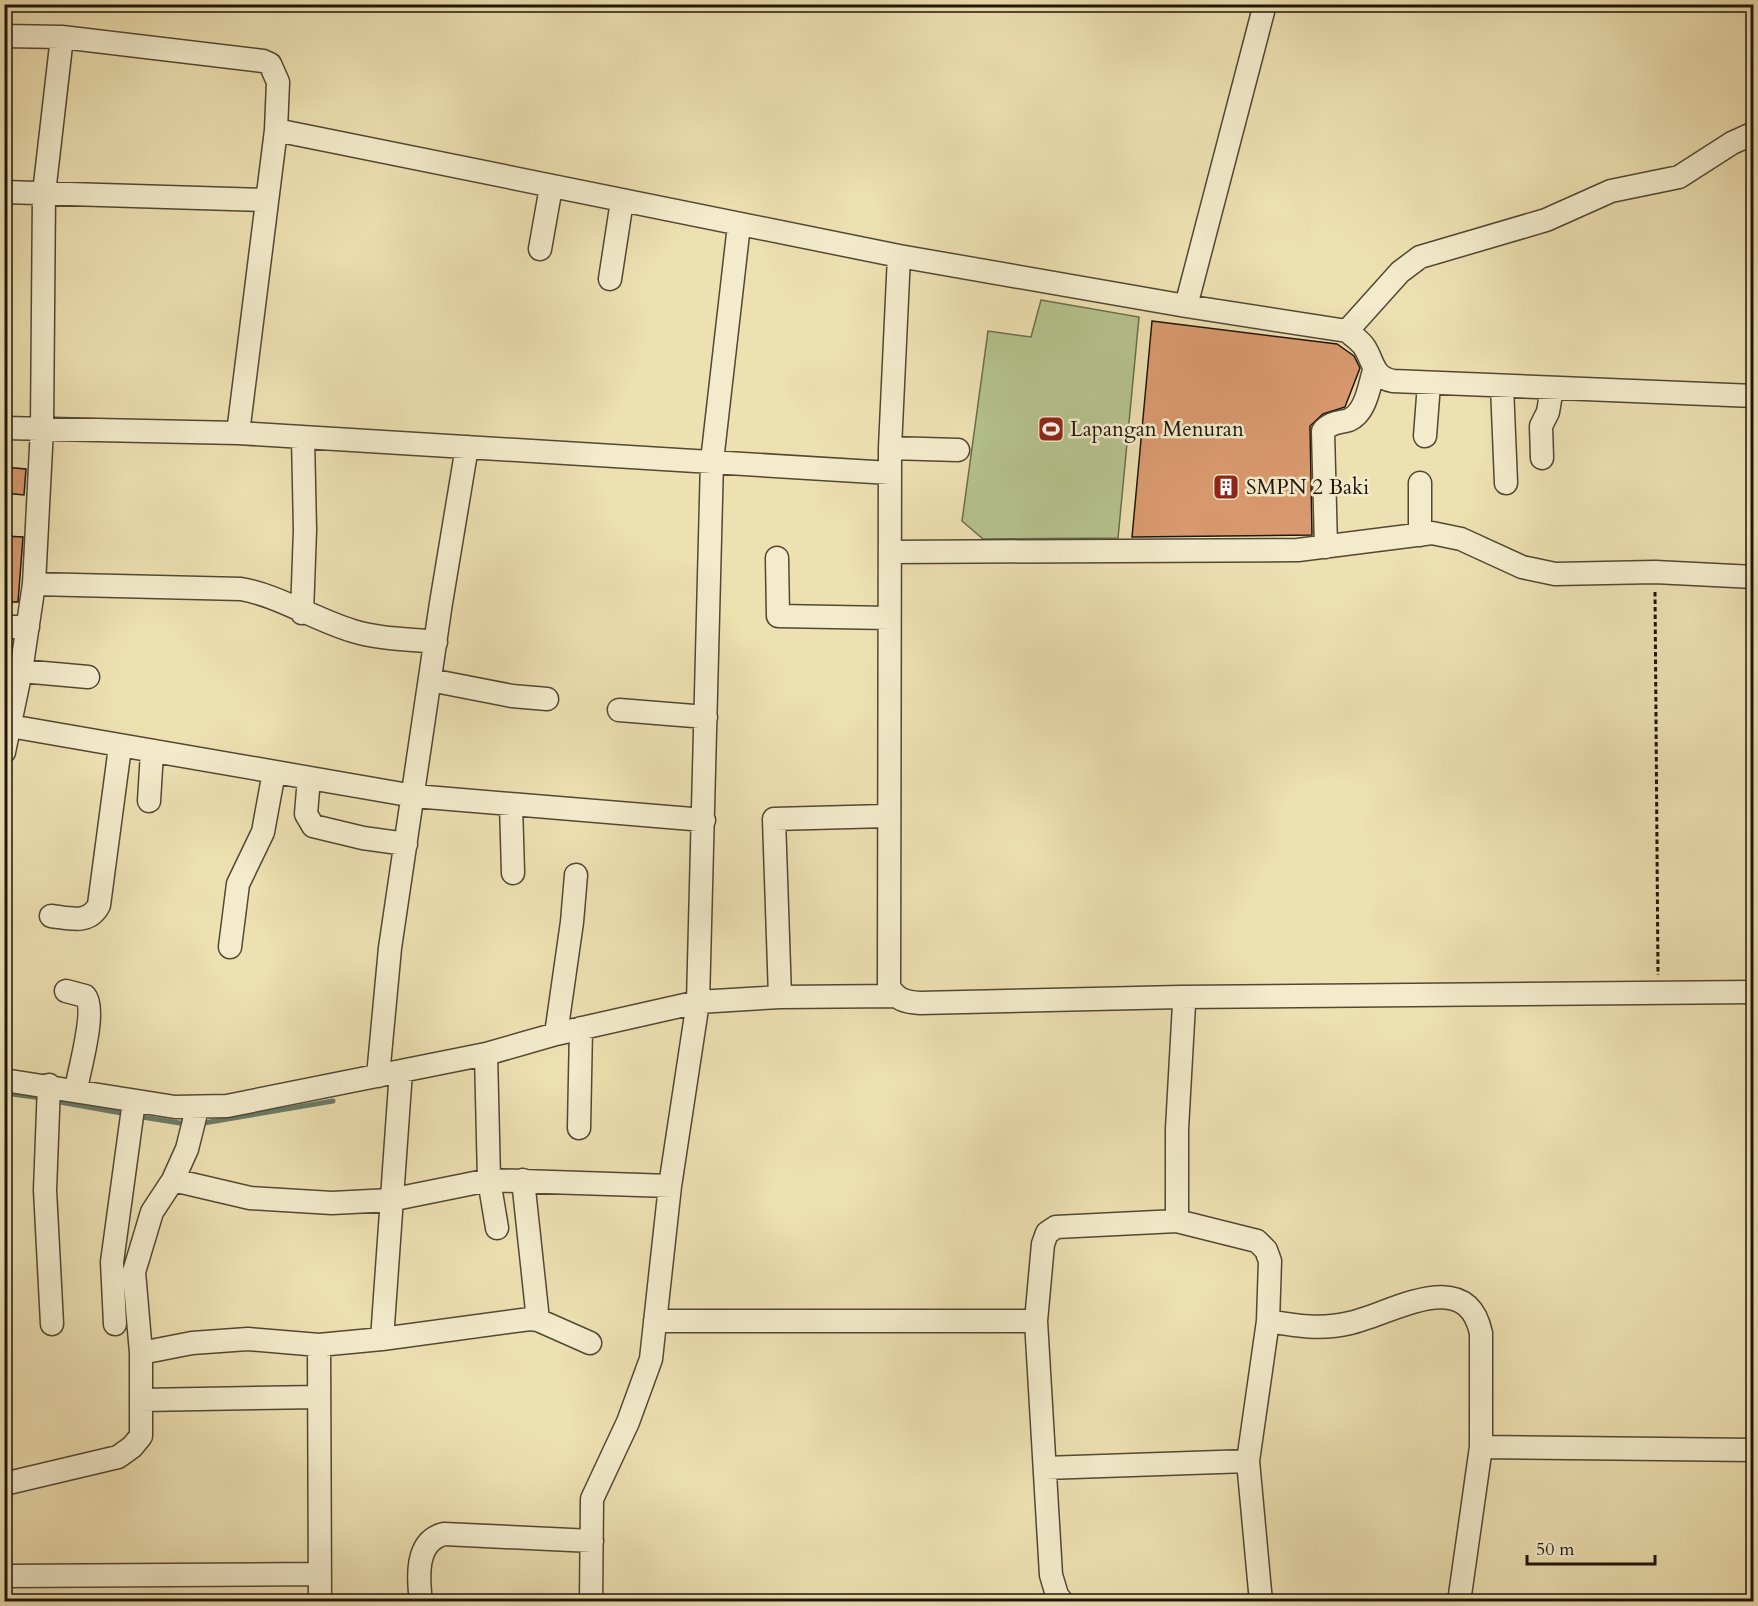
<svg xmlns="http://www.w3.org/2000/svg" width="1758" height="1606" font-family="Cardo,serif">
<rect width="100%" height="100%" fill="#ede0b1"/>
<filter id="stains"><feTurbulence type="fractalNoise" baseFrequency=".00333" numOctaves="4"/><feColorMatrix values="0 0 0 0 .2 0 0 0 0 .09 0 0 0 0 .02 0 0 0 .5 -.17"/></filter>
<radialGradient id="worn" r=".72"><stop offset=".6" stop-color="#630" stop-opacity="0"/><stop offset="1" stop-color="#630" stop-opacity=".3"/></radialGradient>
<path fill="#b5c38d" stroke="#6a6c4c" stroke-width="1.5" d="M1041 300 1139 317 1118 538 983 539 962 521 988 331 1031 337Z"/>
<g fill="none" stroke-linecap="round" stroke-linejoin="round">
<path stroke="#697a68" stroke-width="5" d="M4 1093 42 1098
M54 1101 127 1114
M136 1116 186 1124
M198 1124 333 1101"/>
</g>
<path fill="#d9996e" stroke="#1f150b" stroke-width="1.5" d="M1152 321 1337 344 1354 356 1360 368 1345 407 1323 414 1310 426 1312 535 1132 537Z
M4 467 26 469 24 495 4 493Z
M4 536 23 537 18 602H4Z"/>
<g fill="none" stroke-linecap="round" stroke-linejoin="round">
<defs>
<path id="minor" d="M4 36 62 37 263 61 270 64 278 82 276 130 899 256 1186 306 1265 4
M4 192 267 200
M540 249 551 187
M899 256 890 448 889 987C897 1000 905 1002 920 1003L1180 997 1184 1004 1177 1129V1221L1257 1241 1266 1250 1270 1261 1268 1321 1248 1461 1261 1602
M610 279 622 201
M1186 306 1347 331C1353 336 1361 341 1365 348 1374 363 1373 377 1393 381L1754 396
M1347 331 1400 272 1420 257 1546 220 1611 191 1679 177 1732 143 1754 133
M1502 386 1506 483
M4 428 238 433 890 473
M238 433 276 130
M1425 436 1429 384
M890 448 958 450
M1542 458 1541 426 1548 412 1552 388
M1420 483V535
M1326 547 1323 431C1331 422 1339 423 1349 420 1366 413 1369 386 1374 371
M890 552 1298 550 1432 533 1461 539 1522 567 1555 574 1655 572 1754 577
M777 558 778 616 889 618
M34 584 241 589C277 595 316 620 353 631 379 639 408 639 436 642
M302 613 305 530 303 437
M4 627H28
M21 671 88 677
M430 680 512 696 547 699
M619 710 706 717
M10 726 414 796 704 820
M4 752 21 671 34 584 42 428 44 193 62 37
M309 778 306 814 313 826 363 838 406 844
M149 801 152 752
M511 804 513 873
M51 916C69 918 89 925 99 905L120 747
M230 947 238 884 263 832 274 772
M66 991 85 996C97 1009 79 1071 76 1089
M780 997 774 819 887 816
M1180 997 1754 992
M556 1034 572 922 576 875
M486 1054 489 1180 497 1228
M378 1076 390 948 441 603 467 447
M4 1080 175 1107 227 1106 486 1054 556 1034 698 1002 712 461 739 225
M49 1085 45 1190 52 1324
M579 1128 581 1028
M173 1180 250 1198 332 1203 390 1200 489 1180 670 1186
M523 1180 538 1320
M655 1321H1036
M1268 1321C1296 1326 1322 1330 1350 1323 1393 1313 1466 1265 1481 1333V1447L1459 1602
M115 1324 112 1262 134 1101
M382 1339 530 1319 538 1320 590 1343
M141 1353 192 1343 248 1339 319 1345
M142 1400 319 1397
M1481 1447 1754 1450
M1045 1468 1248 1461
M4 1484 118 1457 132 1447 141 1436V1353L134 1272 152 1212 173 1180 187 1149 197 1109
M4 1576 320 1574
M320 1602 319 1345 382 1339 401 1071
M421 1602C418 1578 415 1541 444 1534L592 1541
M591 1602 592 1499 628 1422 651 1359 670 1186 698 1002 780 997 895 996
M1062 1602 1057 1595 1051 1575 1036 1321 1043 1244 1047 1233 1056 1227 1177 1221"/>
</defs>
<use href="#minor" stroke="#524834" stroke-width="25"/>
<path stroke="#1f150b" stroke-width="3" stroke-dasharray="4.5 3" stroke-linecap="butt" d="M1655 592 1658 975"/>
<use href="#minor" stroke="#f3ebcc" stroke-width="22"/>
</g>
<defs>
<symbol id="stadium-square" viewBox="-11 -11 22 22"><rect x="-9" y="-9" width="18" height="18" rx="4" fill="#8f2418" stroke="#f3ebcc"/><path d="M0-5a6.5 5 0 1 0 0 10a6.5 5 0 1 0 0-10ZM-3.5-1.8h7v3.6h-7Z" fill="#fff"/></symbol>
<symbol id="building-square" viewBox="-11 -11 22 22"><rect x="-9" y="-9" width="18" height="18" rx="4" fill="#8f2418" stroke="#f3ebcc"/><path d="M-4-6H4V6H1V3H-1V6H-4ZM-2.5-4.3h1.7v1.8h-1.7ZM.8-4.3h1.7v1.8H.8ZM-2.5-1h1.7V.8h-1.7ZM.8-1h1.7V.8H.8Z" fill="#fff"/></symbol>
</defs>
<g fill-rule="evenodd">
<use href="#stadium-square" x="1036" y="414" width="30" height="30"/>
<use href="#building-square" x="1211" y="472" width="30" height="30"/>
</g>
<g text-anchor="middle" stroke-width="5" stroke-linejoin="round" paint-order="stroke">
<g font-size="21" fill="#1f150b" stroke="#f3ebcc" text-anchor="start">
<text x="1070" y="436">Lapangan Menuran</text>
<text x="1246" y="494">SMPN 2 Baki</text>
</g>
</g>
<rect width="1758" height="1606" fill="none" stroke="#ede0b1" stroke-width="24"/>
<rect x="6" y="6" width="1746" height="1594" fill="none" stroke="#1f150b" stroke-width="3"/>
<rect x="12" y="12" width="1734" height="1582" fill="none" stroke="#1f150b" stroke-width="1.5"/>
<path d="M1527 1555v9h128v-9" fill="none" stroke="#1f150b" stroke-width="3"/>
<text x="1536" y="1555" font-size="18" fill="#1f150b" stroke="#f3ebcc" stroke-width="4.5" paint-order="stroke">50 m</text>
<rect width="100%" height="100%" filter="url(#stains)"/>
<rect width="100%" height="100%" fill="url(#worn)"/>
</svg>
